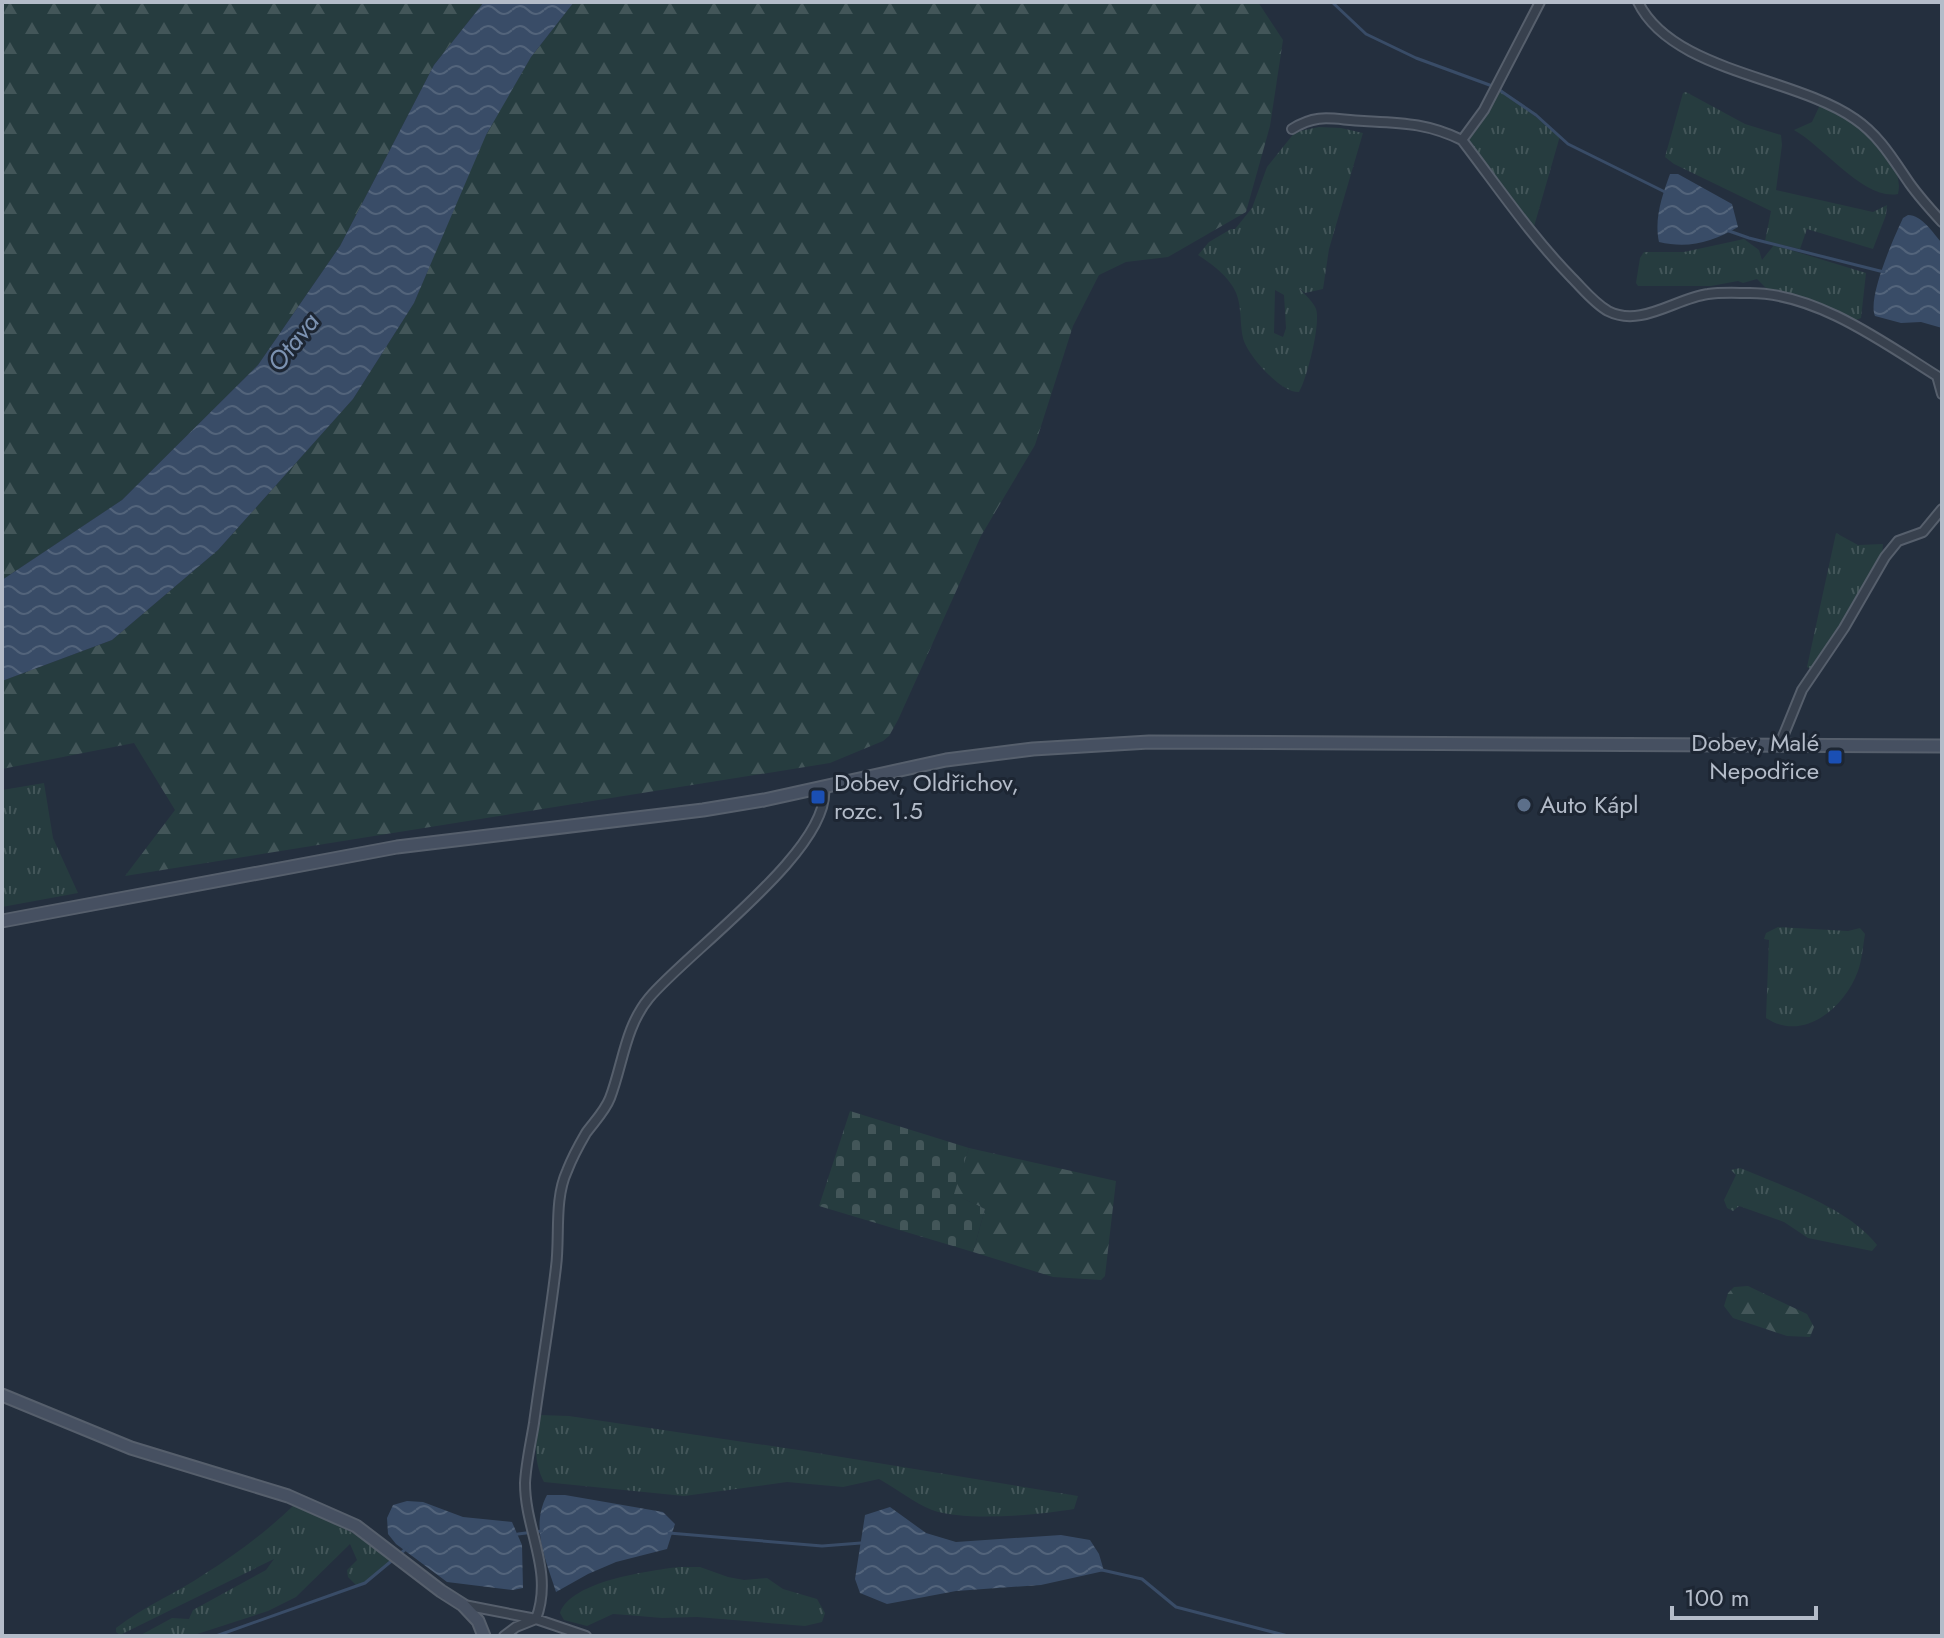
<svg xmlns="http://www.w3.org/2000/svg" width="1944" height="1638" font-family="Jost,sans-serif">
<defs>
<pattern id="grass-tufts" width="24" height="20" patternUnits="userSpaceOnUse" patternTransform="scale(2)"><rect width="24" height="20" fill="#263c3f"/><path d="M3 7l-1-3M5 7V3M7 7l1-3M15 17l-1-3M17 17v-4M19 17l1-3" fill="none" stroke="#435659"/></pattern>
<pattern id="forest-firs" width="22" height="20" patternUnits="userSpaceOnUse" patternTransform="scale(2)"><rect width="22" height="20" fill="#263c3f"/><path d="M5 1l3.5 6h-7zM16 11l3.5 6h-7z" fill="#435659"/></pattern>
<pattern id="cemetery-stones" width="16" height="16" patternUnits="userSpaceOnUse" patternTransform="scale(2)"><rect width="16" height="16" fill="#263c3f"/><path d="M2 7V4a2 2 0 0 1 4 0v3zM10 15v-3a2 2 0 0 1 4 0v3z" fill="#435659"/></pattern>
<pattern id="water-waves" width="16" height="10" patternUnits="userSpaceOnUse" patternTransform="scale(2)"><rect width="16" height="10" fill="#394c67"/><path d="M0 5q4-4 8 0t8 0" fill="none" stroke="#53647b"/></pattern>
</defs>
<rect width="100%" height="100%" fill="#242f3e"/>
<path fill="url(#grass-tufts)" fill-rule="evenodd" d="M1499 88 1560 136 1533 230 1493 173 1467 145V138L1484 117Z
M1686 92 1745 124 1781 135 1782 145 1776 190 1873 212 1887 205 1886 215 1873 249 1807 229 1800 249 1765 241 1771 211 1674 164 1665 157 1683 93Z
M1820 105C1850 117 1907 156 1898 194 1865 201 1823 146 1794 130L1812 122Z
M1319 127 1341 128 1363 133 1329 249 1323 289 1305 293 1299 288C1304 294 1313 301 1316 309 1321 323 1307 379 1299 392 1281 393 1247 355 1243 338 1239 319 1243 300 1231 284 1223 272 1210 263 1198 255L1209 242 1231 229H1235L1252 208 1267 167 1295 132ZM1275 290 1284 295 1286 328 1283 337 1274 333Z
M1744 239 1759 250 1762 260 1774 245 1866 273 1861 318 1856 320 1813 302 1769 291 1757 279 1743 283 1738 281 1711 286H1638L1636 283 1640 258 1644 252H1684Z
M1836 533 1858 545 1883 544 1882 555 1843 625 1811 669 1807 667Z
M44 783 53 838 78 893 2 907V790Z
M1778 927 1848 931 1860 928 1865 934C1863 946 1862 960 1858 971 1845 1007 1804 1043 1766 1018L1769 940 1764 939 1766 933Z
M1740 1168C1783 1186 1849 1208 1877 1245L1872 1251 1808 1238 1784 1222 1739 1206 1733 1211 1727 1208 1724 1200 1736 1175 1731 1170Z
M540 1415 569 1416 805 1451 1078 1496 1074 1509C1038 1515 966 1522 932 1510 914 1503 896 1488 879 1479L843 1487 787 1482 684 1496 544 1482C532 1458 536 1440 540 1415Z
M294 1505C328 1520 364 1535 390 1561L376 1575 357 1586 348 1577 347 1570 357 1560 350 1544 296 1597 268 1611 191 1636H139L172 1618 189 1619 193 1610 266 1570 274 1559 120 1635 116 1632V1628C144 1606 177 1593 206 1573 238 1553 267 1531 294 1505Z
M678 1567H700L728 1577 744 1580 767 1578 783 1589 817 1599 825 1613 822 1622 805 1626 697 1617 662 1618 627 1615 613 1614 587 1626 564 1620 560 1613C571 1581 648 1571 678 1567Z"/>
<path fill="url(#forest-firs)" d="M2 2H484L434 65 340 246 258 365 122 500 2 580Z
M574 2H1258L1283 40 1270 126 1246 212 1168 257 1126 262 1099 275 1073 326 1035 445 981 536 898 720 889 736 883 741 830 763 125 876 175 810 134 743 2 769V681L112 640 218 550 353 399 414 303 485 135 531 57Z
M969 1148 1116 1181 1105 1276 1101 1280 1053 1277 973 1252 985 1209 953 1194Z
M1748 1286 1807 1314 1814 1327 1810 1337 1787 1336 1733 1318 1724 1306 1728 1293 1734 1287Z"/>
<path fill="url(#cemetery-stones)" d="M850 1111 969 1148 954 1194 985 1209 973 1252 819 1206Z"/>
<path fill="url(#water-waves)" d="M484 2H574L531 57 486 135 414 303 353 399 218 550 112 640 2 681V580L122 500 258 365 340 246 434 65Z
M1670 174H1678L1732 204 1738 227C1712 242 1689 249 1659 242 1654 219 1662 196 1670 174Z
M1908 215C1922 215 1933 233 1942 243V328L1921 322 1901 323 1875 316C1867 298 1894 237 1903 218Z
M547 1495H565L663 1512 675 1524 667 1549 616 1562 588 1574 556 1592C546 1560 530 1527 547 1495Z
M407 1501 423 1502 463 1517 512 1522 522 1545 523 1588 513 1590 447 1582 396 1544 388 1534 387 1518 393 1505Z
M890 1507 926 1533 956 1542 1061 1535 1090 1540 1099 1554 1104 1571 1041 1585 956 1591 887 1604 860 1593 855 1579 865 1515Z"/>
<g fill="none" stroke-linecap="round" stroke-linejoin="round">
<path stroke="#394c67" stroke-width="3" d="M1332 2 1366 34 1416 58 1495 87 1536 115 1568 144 1665 192
M1729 231 1749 238 1884 272
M669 1533 822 1546 861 1543
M518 1534 542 1531
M1102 1570 1142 1579 1176 1607 1288 1636
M216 1636 365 1583 407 1548"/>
<defs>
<path id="street" d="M1638 2C1672 72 1793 76 1855 119 1880 136 1894 161 1910 184 1920 198 1931 210 1942 222
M1292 129C1319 112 1334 120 1364 121 1402 123 1427 123 1462 140 1498 187 1531 236 1572 278 1583 289 1594 303 1608 311 1641 328 1676 298 1708 294 1721 292 1737 293 1750 293 1816 293 1883 342 1937 376L1942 394
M1462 140 1484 110 1540 2
M1780 744 1802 690 1844 628 1885 557 1898 541 1923 532 1942 509
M464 1605 536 1619 586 1636
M504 1636 516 1627 536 1619C554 1571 525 1531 525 1483 526 1463 531 1442 534 1423 541 1371 550 1319 556 1267 560 1237 554 1199 567 1171 572 1158 579 1145 586 1133 594 1122 605 1111 610 1098 623 1064 625 1027 649 998 686 953 832 849 824 788"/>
<path id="secondary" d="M2 921 397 847 703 810 764 800 946 760 1033 749 1149 742 1942 746
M2 1395 131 1448 288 1496 356 1526 441 1591 463 1605 478 1621 484 1636"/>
</defs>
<use href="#street" stroke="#565f6c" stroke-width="12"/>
<use href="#secondary" stroke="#565f6c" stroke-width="15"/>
<use href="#street" stroke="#38414e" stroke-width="8"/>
<use href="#secondary" stroke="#465061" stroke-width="11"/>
</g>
<g fill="#1a4fb4" stroke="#1d2633" stroke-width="3">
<rect x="1827" y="749" width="16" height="16" rx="4"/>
<rect x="810" y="789" width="16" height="16" rx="4"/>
</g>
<circle fill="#5c6f8a" stroke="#1d2633" stroke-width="3" cx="1524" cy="805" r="8"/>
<g text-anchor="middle" stroke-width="6" stroke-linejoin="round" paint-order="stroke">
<g font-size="24" fill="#b4bcc9" stroke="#1d2633" text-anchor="start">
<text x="1819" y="751" text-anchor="end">Dobev, Malé<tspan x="1819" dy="28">Nepodřice</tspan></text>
<text x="834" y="791">Dobev, Oldřichov,<tspan x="834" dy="28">rozc. 1.5</tspan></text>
<text x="1540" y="813">Auto Kápl</text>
</g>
<g font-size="26" font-style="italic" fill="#7c92b1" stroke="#1d2633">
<text transform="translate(293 342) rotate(-52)" y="9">Otava</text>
</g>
</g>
<rect width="1944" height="1638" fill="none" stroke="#b4bcc9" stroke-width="8"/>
<path d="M1672 1606v12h144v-12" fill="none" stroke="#b4bcc9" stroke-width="4"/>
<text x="1684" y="1606" font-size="24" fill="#b4bcc9" stroke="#1d2633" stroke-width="6" paint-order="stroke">100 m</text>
</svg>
